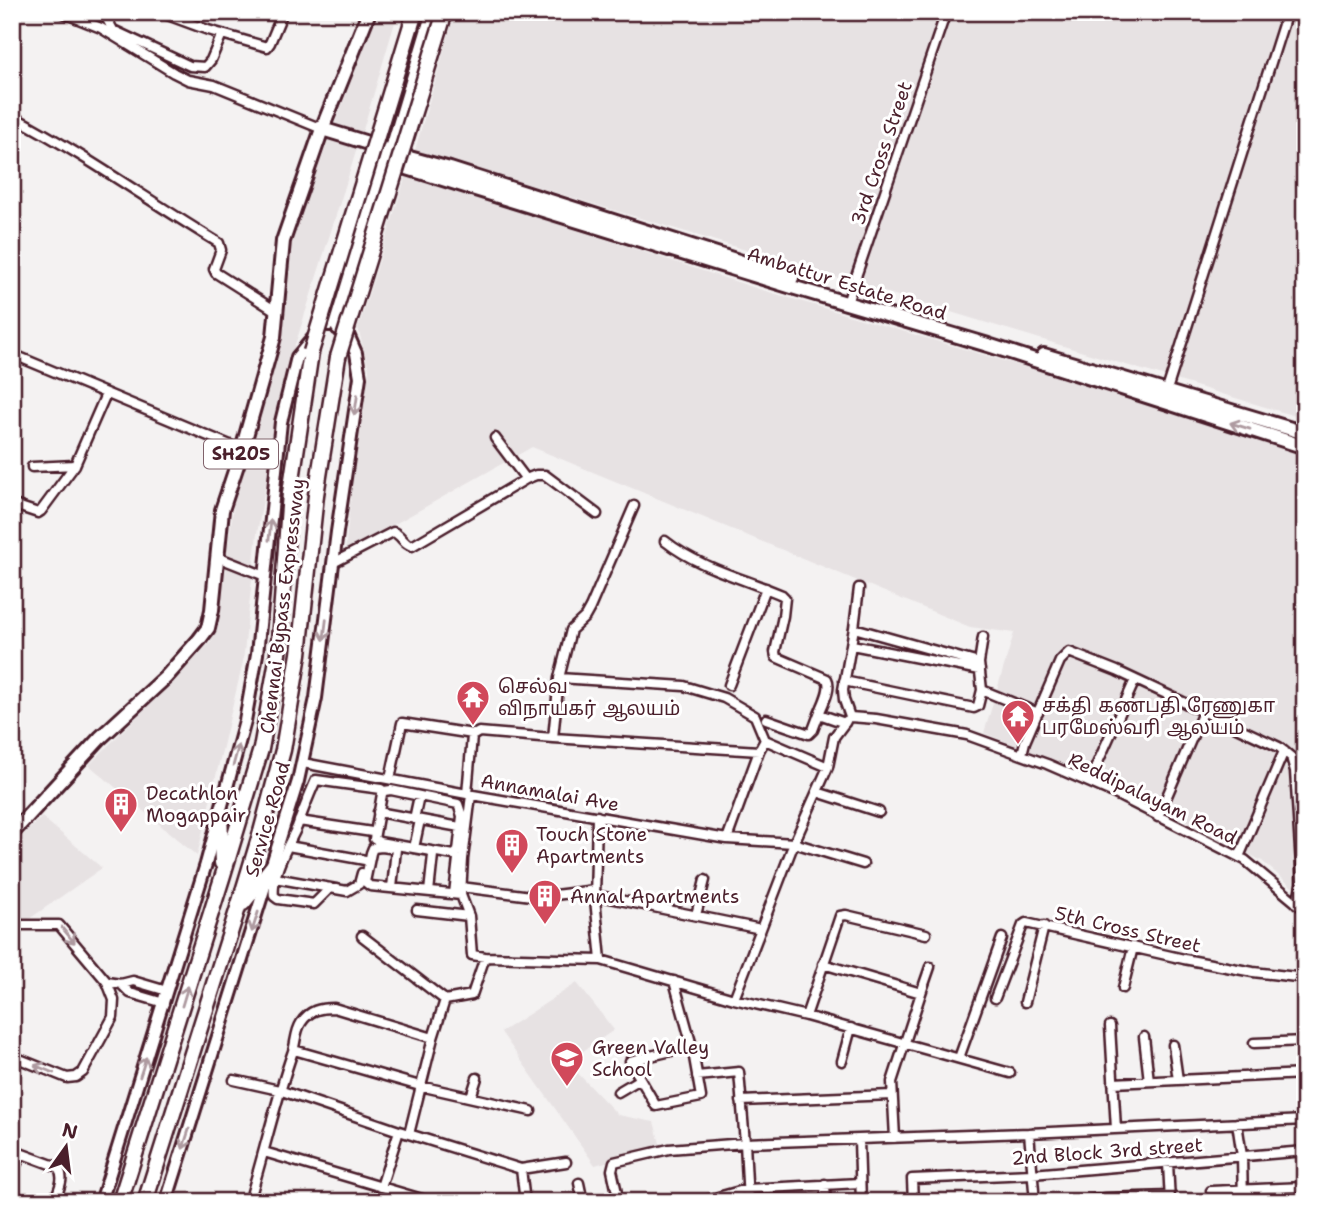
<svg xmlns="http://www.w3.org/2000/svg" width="1317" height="1214" font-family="'Shantell Sans','Noto Sans Tamil',sans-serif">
<rect width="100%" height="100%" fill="#f4f2f2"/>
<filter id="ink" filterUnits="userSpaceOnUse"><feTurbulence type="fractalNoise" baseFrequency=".0143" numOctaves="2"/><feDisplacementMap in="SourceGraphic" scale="14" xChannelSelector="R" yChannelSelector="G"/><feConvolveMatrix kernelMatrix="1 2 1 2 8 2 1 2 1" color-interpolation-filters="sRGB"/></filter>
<g filter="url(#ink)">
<path fill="#e7e2e3" d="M376 12H398L365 123 298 336 286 369 257 534 243 662 197 856 89 765 211 642 220 604 234 502 267 386 282 288 295 228 374 21Z
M455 12H1305V419L415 150Z
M406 175 759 289 1305 449V898L1262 861 1126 789 984 733 1014 633 970 627 532 447 345 552 352 485 369 370 358 328Z
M42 817 102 868 12 931V845Z
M577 983 614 1030 567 1062 618 1115 654 1122 661 1147 595 1165 501 1032Z"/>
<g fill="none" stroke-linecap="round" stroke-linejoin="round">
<defs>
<path id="street" d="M61 12 101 28 174 73 188 80 214 85 322 129
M107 12V19L113 30 190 66 205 67 211 60 222 34
M159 12 208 30 267 47 270 43 283 12
M1301 12 1305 13
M12 116C84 154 149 201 219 243L221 250 214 269 216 273 276 311
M847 303 946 12
M12 354 242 450
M1166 393 1287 12
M495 438 526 479
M32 467 75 465
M12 513 17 506 38 513 41 511 75 465 106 394
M665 541C699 568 743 578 782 595L785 598 783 616 775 652 776 657 827 679C832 688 823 704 819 714L845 723
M217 557 265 576
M333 563 393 532C401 534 403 544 412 546L526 479 536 475H545L597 514
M854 628 859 588
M852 645 980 670
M979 663 983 637
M559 678 571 630 585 617 590 608 634 506
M844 681 974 708 978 706 982 690
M729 685 766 588
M850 717 876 719 967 735 1047 764 1107 790 1245 860 1305 910
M850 717 844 700 843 690 854 628 979 663 982 690 1038 713
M766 719 809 734 813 730 819 714
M553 738 559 678 684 686 724 698 755 716 765 740
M1022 754 1025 742 1060 661 1069 652 1117 671 1279 747 1291 757 1295 771 1302 881 1297 904
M303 763 467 794 727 839 794 843 863 864
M390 779 402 723 473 734
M1089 782 1135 680
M391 790 458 804 462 816 458 851 454 855 379 842 374 839 382 794 384 791Z
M817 792 879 812
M467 794 472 736 479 732 553 738 759 751 765 740 828 767
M471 795 463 859 461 895 469 916 472 955 485 957 601 960 734 999 806 1016 1010 1073
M378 812 465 828
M597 816 595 899 601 960
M1158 817 1203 712
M414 819 419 796
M299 821 372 832
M727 839 759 751
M288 846 365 860
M389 848 382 847 373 848 371 853 365 882 370 886 461 895
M414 848 420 820
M1239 857 1284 751
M275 878 347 891 359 884 362 873
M461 887 539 897 595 890
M330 888 314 904 278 899 274 896C271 875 288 846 297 827 303 811 309 795 316 780L381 789
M392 888 396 849
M429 892 433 855
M454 894 458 859
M595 895 761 929
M417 910 469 916
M696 915 705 880
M12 925H59L107 982 114 1000 113 1017 83 1072 76 1077 67 1078 12 1056
M362 936 445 1000
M823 964 921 993 892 1082 895 1138
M674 981 692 1046 701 1097 656 1106 630 1061 692 1046
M107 982 121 984 133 981 167 991
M121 984 130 993 164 1003
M1123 988 1133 947
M921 993 930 967
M995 998 1023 925 1026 923 1184 959 1253 972 1305 978
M734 999 794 843 828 767 834 737 846 721
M1025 1002 1044 926
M806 1016 840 916 846 915 926 934
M1110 1026 1116 1129
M1144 1037 1149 1081
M1254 1043 1305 1041
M1173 1045 1178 1080
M294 1050 420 1086 531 1111
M959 1058 1002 938
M842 1061 851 1028
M697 1076 739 1072 745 1143 748 1202
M234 1080 279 1090 399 1131 521 1169 525 1202
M1113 1083 1305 1074
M618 1092 640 1079
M471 1097 477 1078
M741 1101 892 1095
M1237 1123 1242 1156 1243 1202
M1029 1133 1035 1202
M409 1134 433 1038 445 1000 472 995 485 957
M859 1140 861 1202
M12 1150 58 1167C66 1179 58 1190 54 1202
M264 1152 432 1202
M1168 1163 1170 1202
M521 1169 566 1162
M12 1172 22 1154
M579 1183 583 1202
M825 1184 826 1202
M381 1187 399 1131
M1211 1191 1305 1187
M249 1202C264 1153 275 1103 292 1054 296 1044 295 1032 301 1023 309 1010 320 1008 334 1008L433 1038
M619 1202 612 1170 614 1162 669 1149 745 1143 1029 1133 1305 1120
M700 1202 747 1189 860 1183
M913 1202 912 1179 1032 1174 1305 1151
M1075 1202 1105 1198 1170 1196"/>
<path id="secondary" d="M101 1202 206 864 245 721 257 654 281 422 297 357 314 337
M166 1202 298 781 316 698 337 532 360 377 356 353 346 330"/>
<path id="primary" d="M322 129 381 147
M380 150 450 169 792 278
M378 159 792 287 988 345 1305 447
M329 324 379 153
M338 328 433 12
M1044 355 1305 433
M12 833 100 738 166 677 199 640 208 628 212 610 222 510 242 450 274 337 283 241 322 129 369 12"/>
<path id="highway" d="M220 814 222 863
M243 903 273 866
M120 1202 223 875 261 749 278 654 290 493 311 352
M145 1202 237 911 261 832 283 750 299 654 316 495 338 357"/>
</defs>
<use href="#street" stroke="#4a1f2b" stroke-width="13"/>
<use href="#secondary" stroke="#4a1f2b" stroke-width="16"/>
<use href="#primary" stroke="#4a1f2b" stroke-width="18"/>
<use href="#highway" stroke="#4a1f2b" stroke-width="19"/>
<use href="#street" stroke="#fff" stroke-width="8"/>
<use href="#secondary" stroke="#fff" stroke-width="10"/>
<use href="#primary" stroke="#fff" stroke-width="12"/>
<use href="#highway" stroke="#fff" stroke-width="14"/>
<defs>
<path id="highway-bridge" d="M311 352 415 12
M338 357 445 12"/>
</defs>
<use href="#highway-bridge" stroke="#4a1f2b" stroke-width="19" stroke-linecap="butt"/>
<use href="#highway-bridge" stroke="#fff" stroke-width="14"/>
</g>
<defs><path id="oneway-shaft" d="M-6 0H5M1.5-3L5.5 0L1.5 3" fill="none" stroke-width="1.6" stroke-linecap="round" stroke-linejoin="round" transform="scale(1.75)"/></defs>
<g stroke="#ae9aa0">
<use href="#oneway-shaft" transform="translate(356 405) rotate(98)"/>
<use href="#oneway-shaft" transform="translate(1240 426) rotate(-163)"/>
<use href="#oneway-shaft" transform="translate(270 530) rotate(-84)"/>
<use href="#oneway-shaft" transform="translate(325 630) rotate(97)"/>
<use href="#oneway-shaft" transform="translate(236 755) rotate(-75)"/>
<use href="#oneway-shaft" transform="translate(255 922) rotate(108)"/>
<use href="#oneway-shaft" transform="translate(68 935) rotate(50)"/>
<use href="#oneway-shaft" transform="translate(185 996) rotate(-73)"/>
<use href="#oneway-shaft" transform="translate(143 1067) rotate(-72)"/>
<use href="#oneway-shaft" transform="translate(44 1069) rotate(-158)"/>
<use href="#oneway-shaft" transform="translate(186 1139) rotate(108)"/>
</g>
</g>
<defs>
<symbol id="temple-pin" viewBox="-11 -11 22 30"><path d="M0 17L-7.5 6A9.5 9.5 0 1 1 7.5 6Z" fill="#d1495b" stroke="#fff"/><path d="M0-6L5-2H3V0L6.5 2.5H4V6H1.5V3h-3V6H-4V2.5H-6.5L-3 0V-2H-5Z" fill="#fff"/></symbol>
<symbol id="building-pin" viewBox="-11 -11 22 30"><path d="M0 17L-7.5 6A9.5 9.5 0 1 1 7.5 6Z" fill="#d1495b" stroke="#fff"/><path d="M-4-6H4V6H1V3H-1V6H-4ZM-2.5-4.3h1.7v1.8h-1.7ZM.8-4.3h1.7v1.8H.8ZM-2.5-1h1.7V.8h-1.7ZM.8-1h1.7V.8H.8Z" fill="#fff"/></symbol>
<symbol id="school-pin" viewBox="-11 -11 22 30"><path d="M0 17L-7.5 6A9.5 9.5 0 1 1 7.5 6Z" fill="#d1495b" stroke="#fff"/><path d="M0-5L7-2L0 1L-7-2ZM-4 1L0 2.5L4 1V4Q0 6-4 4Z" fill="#fff"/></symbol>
</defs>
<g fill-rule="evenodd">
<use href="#temple-pin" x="454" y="678" width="38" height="52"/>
<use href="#temple-pin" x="999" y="697" width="38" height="52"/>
<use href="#building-pin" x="102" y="785" width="38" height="52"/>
<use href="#building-pin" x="493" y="826" width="38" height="52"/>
<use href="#building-pin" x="526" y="877" width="38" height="52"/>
<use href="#school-pin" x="548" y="1039" width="38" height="52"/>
</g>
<g text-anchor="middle" stroke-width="6" stroke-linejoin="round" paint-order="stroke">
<rect fill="#fff" stroke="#80626b" stroke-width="2" x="204" y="439.5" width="74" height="29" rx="5"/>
<g font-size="18" font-weight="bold" fill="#4a1f2b">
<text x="241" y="460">SH205</text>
</g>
<g font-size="19" fill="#4a1f2b" stroke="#fff">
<text transform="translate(881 153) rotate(-71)" y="7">3rd Cross Street</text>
<text transform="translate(847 283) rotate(17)" y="7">Ambattur Estate Road</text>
<text transform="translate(282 606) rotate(-83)" y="7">Chennai Bypass Expressway</text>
<text transform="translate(550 792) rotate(10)" y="7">Annamalai Ave</text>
<text transform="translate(1153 798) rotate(26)" y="7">Reddipalayam Road</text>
<text transform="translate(267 819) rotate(-74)" y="7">Service Road</text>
<text transform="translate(1128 929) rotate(13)" y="7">5th Cross Street</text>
<text transform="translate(1107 1151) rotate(-4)" y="7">2nd Block 3rd street</text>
</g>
<g font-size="19" fill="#4a1f2b" stroke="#fff" text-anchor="start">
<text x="498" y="693">செல்வ<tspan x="498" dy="22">விநாயகர் ஆலயம்</tspan></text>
<text x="1042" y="712">சக்தி கணபதி ரேணுகா<tspan x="1042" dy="22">பரமேஸ்வரி ஆலயம்</tspan></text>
<text x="146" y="800">Decathlon<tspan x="146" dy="22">Mogappair</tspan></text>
<text x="536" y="841">Touch Stone<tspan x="536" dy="22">Apartments</tspan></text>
<text x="570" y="903">Annal Apartments</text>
<text x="592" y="1054">Green Valley<tspan x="592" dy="22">School</tspan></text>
</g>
</g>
<rect width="1317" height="1214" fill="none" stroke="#fff" stroke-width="42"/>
<rect x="21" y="21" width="1275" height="1172" fill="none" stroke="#4a1f2b" stroke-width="2.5" filter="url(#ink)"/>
<g transform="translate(66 1147) rotate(14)" stroke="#ffffff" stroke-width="5" paint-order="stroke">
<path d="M0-5L12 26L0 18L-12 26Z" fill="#4a1f2b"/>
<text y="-10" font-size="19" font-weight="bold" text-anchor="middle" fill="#4a1f2b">N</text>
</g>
</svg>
